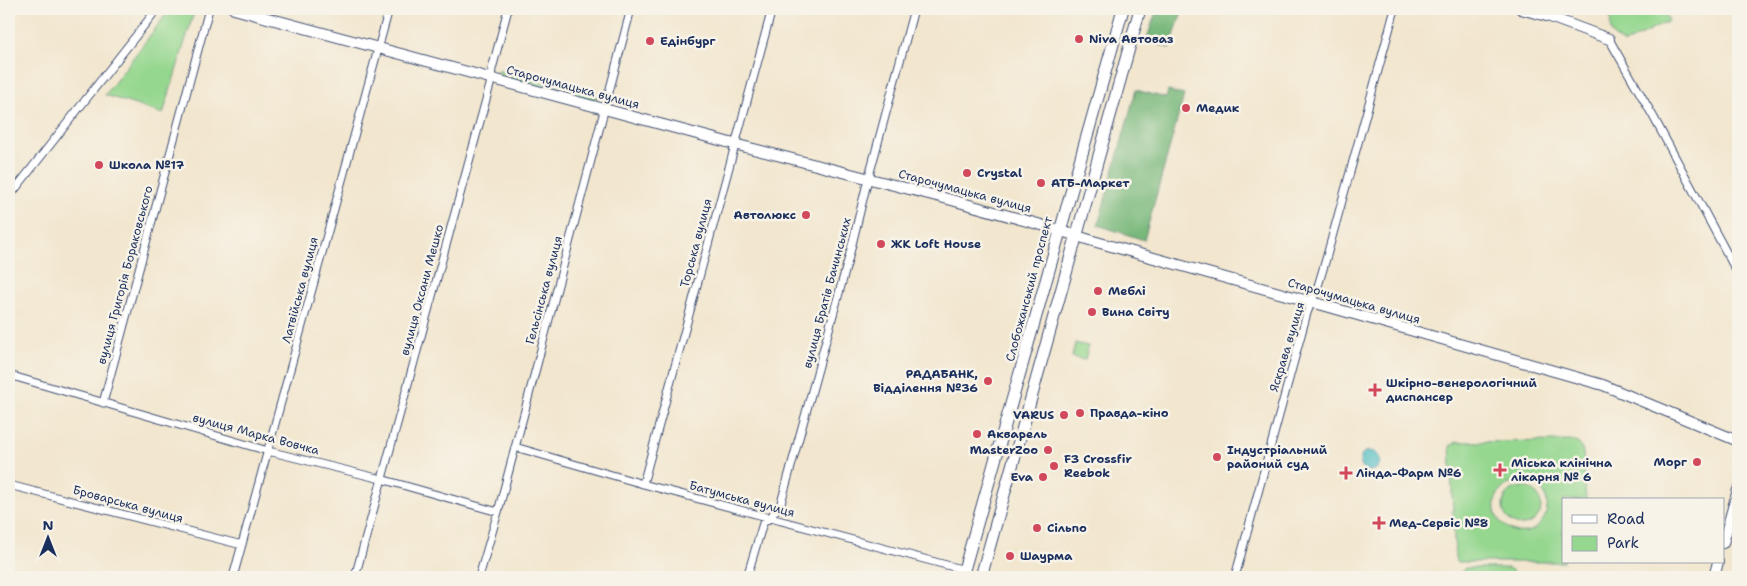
<svg xmlns="http://www.w3.org/2000/svg" width="1747" height="586" font-family="'Shantell Sans',sans-serif">
<rect width="100%" height="100%" fill="#f7f3e8"/>
<filter id="ink" filterUnits="userSpaceOnUse"><feTurbulence type="fractalNoise" baseFrequency=".02" numOctaves="2"/><feDisplacementMap in="SourceGraphic" scale="10" xChannelSelector="R" yChannelSelector="G"/><feConvolveMatrix kernelMatrix="1 2 1 2 8 2 1 2 1" color-interpolation-filters="sRGB"/></filter>
<filter id="wash" filterUnits="userSpaceOnUse"><feTurbulence type="fractalNoise" baseFrequency=".0096" numOctaves="4" result="noise"/><feDisplacementMap in="SourceGraphic" scale="20" xChannelSelector="R" yChannelSelector="G"/><feGaussianBlur stdDeviation="1.12" result="paint"/><feColorMatrix in="noise" values="0 0 0 0 0 0 0 0 0 0 0 0 0 0 0 0 0 1.4 0 .05"/><feComposite in="paint" operator="in"/></filter>
<g filter="url(#wash)">
<rect width="100%" height="100%" fill="#f2e6ce"/>
<path fill="#95d78f" stroke="#588376" fill-rule="evenodd" d="M170 9H195L163 114 105 95Z
M1608 9H1664L1669 21 1624 44C1601 30 1616 26 1608 9Z
M497 70 561 87 559 92 499 75Z
M566 88 599 97C588 103 575 96 564 93Z
M1075 343 1088 346 1085 360 1072 357Z
M1574 441 1579 444 1583 452 1586 500H1563V562H1458L1455 558 1450 446 1457 442ZM1520 480C1566 484 1547 545 1511 530 1506 527 1500 523 1497 517 1489 498 1503 483 1520 480Z
M1503 506a19 19 0 1 1 38 0a19 19 0 1 1-38 0Z
M1465 568H1508L1512 570 1513 573 1508 577H1463L1461 572Z"/>
<path fill="#78b87a" stroke="#4a746c" d="M1157 9H1183L1170 48 1146 41Z
M1136 90 1166 98 1168 91 1184 95 1144 240 1098 225Z"/>
<path fill="#4dbcc2" stroke="#347690" d="M1360 461a10 10 0 1 1 20 0a10 10 0 1 1-20 0Z"/>
</g>
<g filter="url(#ink)">
<g fill="none" stroke-linecap="round" stroke-linejoin="round">
<defs>
<path id="street" d="M1609 39 1653 116 1738 274
M9 197 157 9
M9 375 268 451 381 479 498 512
M103 403 209 9
M515 447 643 484 965 570
M643 484 772 9
M9 485 242 545
M981 574 992 577
M233 577 389 9
M355 577 490 85 492 69 508 9
M479 577 498 512 631 9
M747 577 763 523 770 518 781 503 849 257 866 187 914 9
M1235 577 1307 313 1318 286 1326 259 1395 9"/>
<path id="secondary" d="M234 9 734 144 948 199 1045 226 1093 241 1326 306 1603 385 1738 441
M1521 9 1550 17 1609 39
M1723 543 1738 490
M1714 577 1718 562"/>
<path id="primary" d="M962 577 1123 9
M981 577 1140 9"/>
</defs>
<use href="#street" stroke="#3b4a6f" stroke-width="9"/>
<use href="#secondary" stroke="#3b4a6f" stroke-width="12"/>
<use href="#primary" stroke="#3b4a6f" stroke-width="13"/>
<use href="#street" stroke="#fff" stroke-width="7"/>
<use href="#secondary" stroke="#fff" stroke-width="10"/>
<use href="#primary" stroke="#fff" stroke-width="11"/>
</g>
</g>
<g fill="#d1495b" stroke="#f7f3e8" stroke-width="2">
<circle cx="1079" cy="39" r="5"/>
<circle cx="650" cy="41" r="5"/>
<circle cx="1186" cy="108" r="5"/>
<circle cx="99" cy="165" r="5"/>
<circle cx="967" cy="173" r="5"/>
<circle cx="1041" cy="183" r="5"/>
<circle cx="806" cy="215" r="5"/>
<circle cx="881" cy="244" r="5"/>
<circle cx="1098" cy="291" r="5"/>
<circle cx="1092" cy="312" r="5"/>
<circle cx="988" cy="381" r="5"/>
<path d="M1372.5 382.5h5v5h5v5h-5v5h-5v-5h-5v-5h5z"/>
<circle cx="1080" cy="413" r="5"/>
<circle cx="1064" cy="415" r="5"/>
<circle cx="977" cy="434" r="5"/>
<circle cx="1048" cy="450" r="5"/>
<circle cx="1217" cy="457" r="5"/>
<circle cx="1697" cy="462" r="5"/>
<circle cx="1054" cy="466" r="5"/>
<path d="M1497.5 462.5h5v5h5v5h-5v5h-5v-5h-5v-5h5z"/>
<path d="M1343.5 465.5h5v5h5v5h-5v5h-5v-5h-5v-5h5z"/>
<circle cx="1043" cy="477" r="5"/>
<path d="M1376.5 515.5h5v5h5v5h-5v5h-5v-5h-5v-5h5z"/>
<circle cx="1037" cy="528" r="5"/>
<circle cx="1010" cy="556" r="5"/>
</g>
<g text-anchor="middle" stroke-width="5" stroke-linejoin="round" paint-order="stroke">
<g font-size="12" font-weight="bold" fill="#1b2f5e" stroke="#f7f3e8" text-anchor="start">
<text x="1089" y="43">Niva Автоваз</text>
<text x="660" y="45">Едінбург</text>
<text x="1196" y="112">Медик</text>
<text x="109" y="169">Школа №17</text>
<text x="977" y="177">Crystal</text>
<text x="1051" y="187">АТБ-Маркет</text>
<text x="796" y="219" text-anchor="end">Автолюкс</text>
<text x="891" y="248">ЖК Loft House</text>
<text x="1108" y="295">Меблі</text>
<text x="1102" y="316">Вина Світу</text>
<text x="978" y="378" text-anchor="end">РАДАБАНК,<tspan x="978" dy="14">Відділення №36</tspan></text>
<text x="1386" y="387">Шкірно-венерологічний<tspan x="1386" dy="14">диспансер</tspan></text>
<text x="1090" y="417">Правда-кіно</text>
<text x="1054" y="419" text-anchor="end">VARUS</text>
<text x="987" y="438">Акварель</text>
<text x="1038" y="454" text-anchor="end">MasterZoo</text>
<text x="1227" y="454">Індустріальний<tspan x="1227" dy="14">районий суд</tspan></text>
<text x="1064" y="463">F3 Crossfir<tspan x="1064" dy="14">Reebok</tspan></text>
<text x="1687" y="466" text-anchor="end">Морг</text>
<text x="1511" y="467">Міська клінічна<tspan x="1511" dy="14">лікарня № 6</tspan></text>
<text x="1356" y="477">Лінда-Фарм №6</text>
<text x="1033" y="481" text-anchor="end">Eva</text>
<text x="1389" y="527">Мед-Сервіс №8</text>
<text x="1047" y="532">Сільпо</text>
<text x="1020" y="560">Шаурма</text>
</g>
<g font-size="12" fill="#1b2f5e" stroke="#f7f3e8">
<text transform="translate(573 87) rotate(15)" y="4">Старочумацька вулиця</text>
<text transform="translate(965 191) rotate(15)" y="4">Старочумацька вулиця</text>
<text transform="translate(696 243) rotate(-75)" y="4">Торська вулиця</text>
<text transform="translate(125 275) rotate(-75)" y="4">вулиця Григорія Бораковського</text>
<text transform="translate(1029 289) rotate(-75)" y="4">Слобожанський проспект</text>
<text transform="translate(300 290) rotate(-75)" y="4">Латвійська вулиця</text>
<text transform="translate(422 290) rotate(-75)" y="4">вулиця Оксани Мешко</text>
<text transform="translate(544 290) rotate(-75)" y="4">Гельсінська вулиця</text>
<text transform="translate(827 293) rotate(-75)" y="4">вулиця Братів Бачинських</text>
<text transform="translate(1354 301) rotate(16)" y="4">Старочумацька вулиця</text>
<text transform="translate(1287 347) rotate(-73)" y="4">Яскрава вулиця</text>
<text transform="translate(256 434) rotate(15)" y="4">вулиця Марка Вовчка</text>
<text transform="translate(742 499) rotate(15)" y="4">Батумська вулиця</text>
<text transform="translate(128 504) rotate(15)" y="4">Броварська вулиця</text>
</g>
</g>
<rect width="1747" height="586" fill="none" stroke="#f7f3e8" stroke-width="30"/>
<rect x="1562" y="498" width="162" height="65" fill="#f7f3e8" stroke="#9fa5b1"/>
<rect x="1572" y="515" width="25" height="8" fill="#ffffff" stroke="#9fa5b1"/>
<text x="1607" y="524" font-size="15" fill="#1b2f5e">Road</text>
<rect x="1572" y="536" width="25" height="15" fill="#95d78f" stroke="#9fa5b1"/>
<text x="1607" y="548" font-size="15" fill="#1b2f5e">Park</text>
<g transform="translate(48 538)" stroke="#f7f3e8" stroke-width="4" paint-order="stroke">
<path d="M0-4L9 19L0 12L-9 19Z" fill="#1b2f5e"/>
<text y="-8" font-size="14" font-weight="bold" text-anchor="middle" fill="#1b2f5e">N</text>
</g>
</svg>
